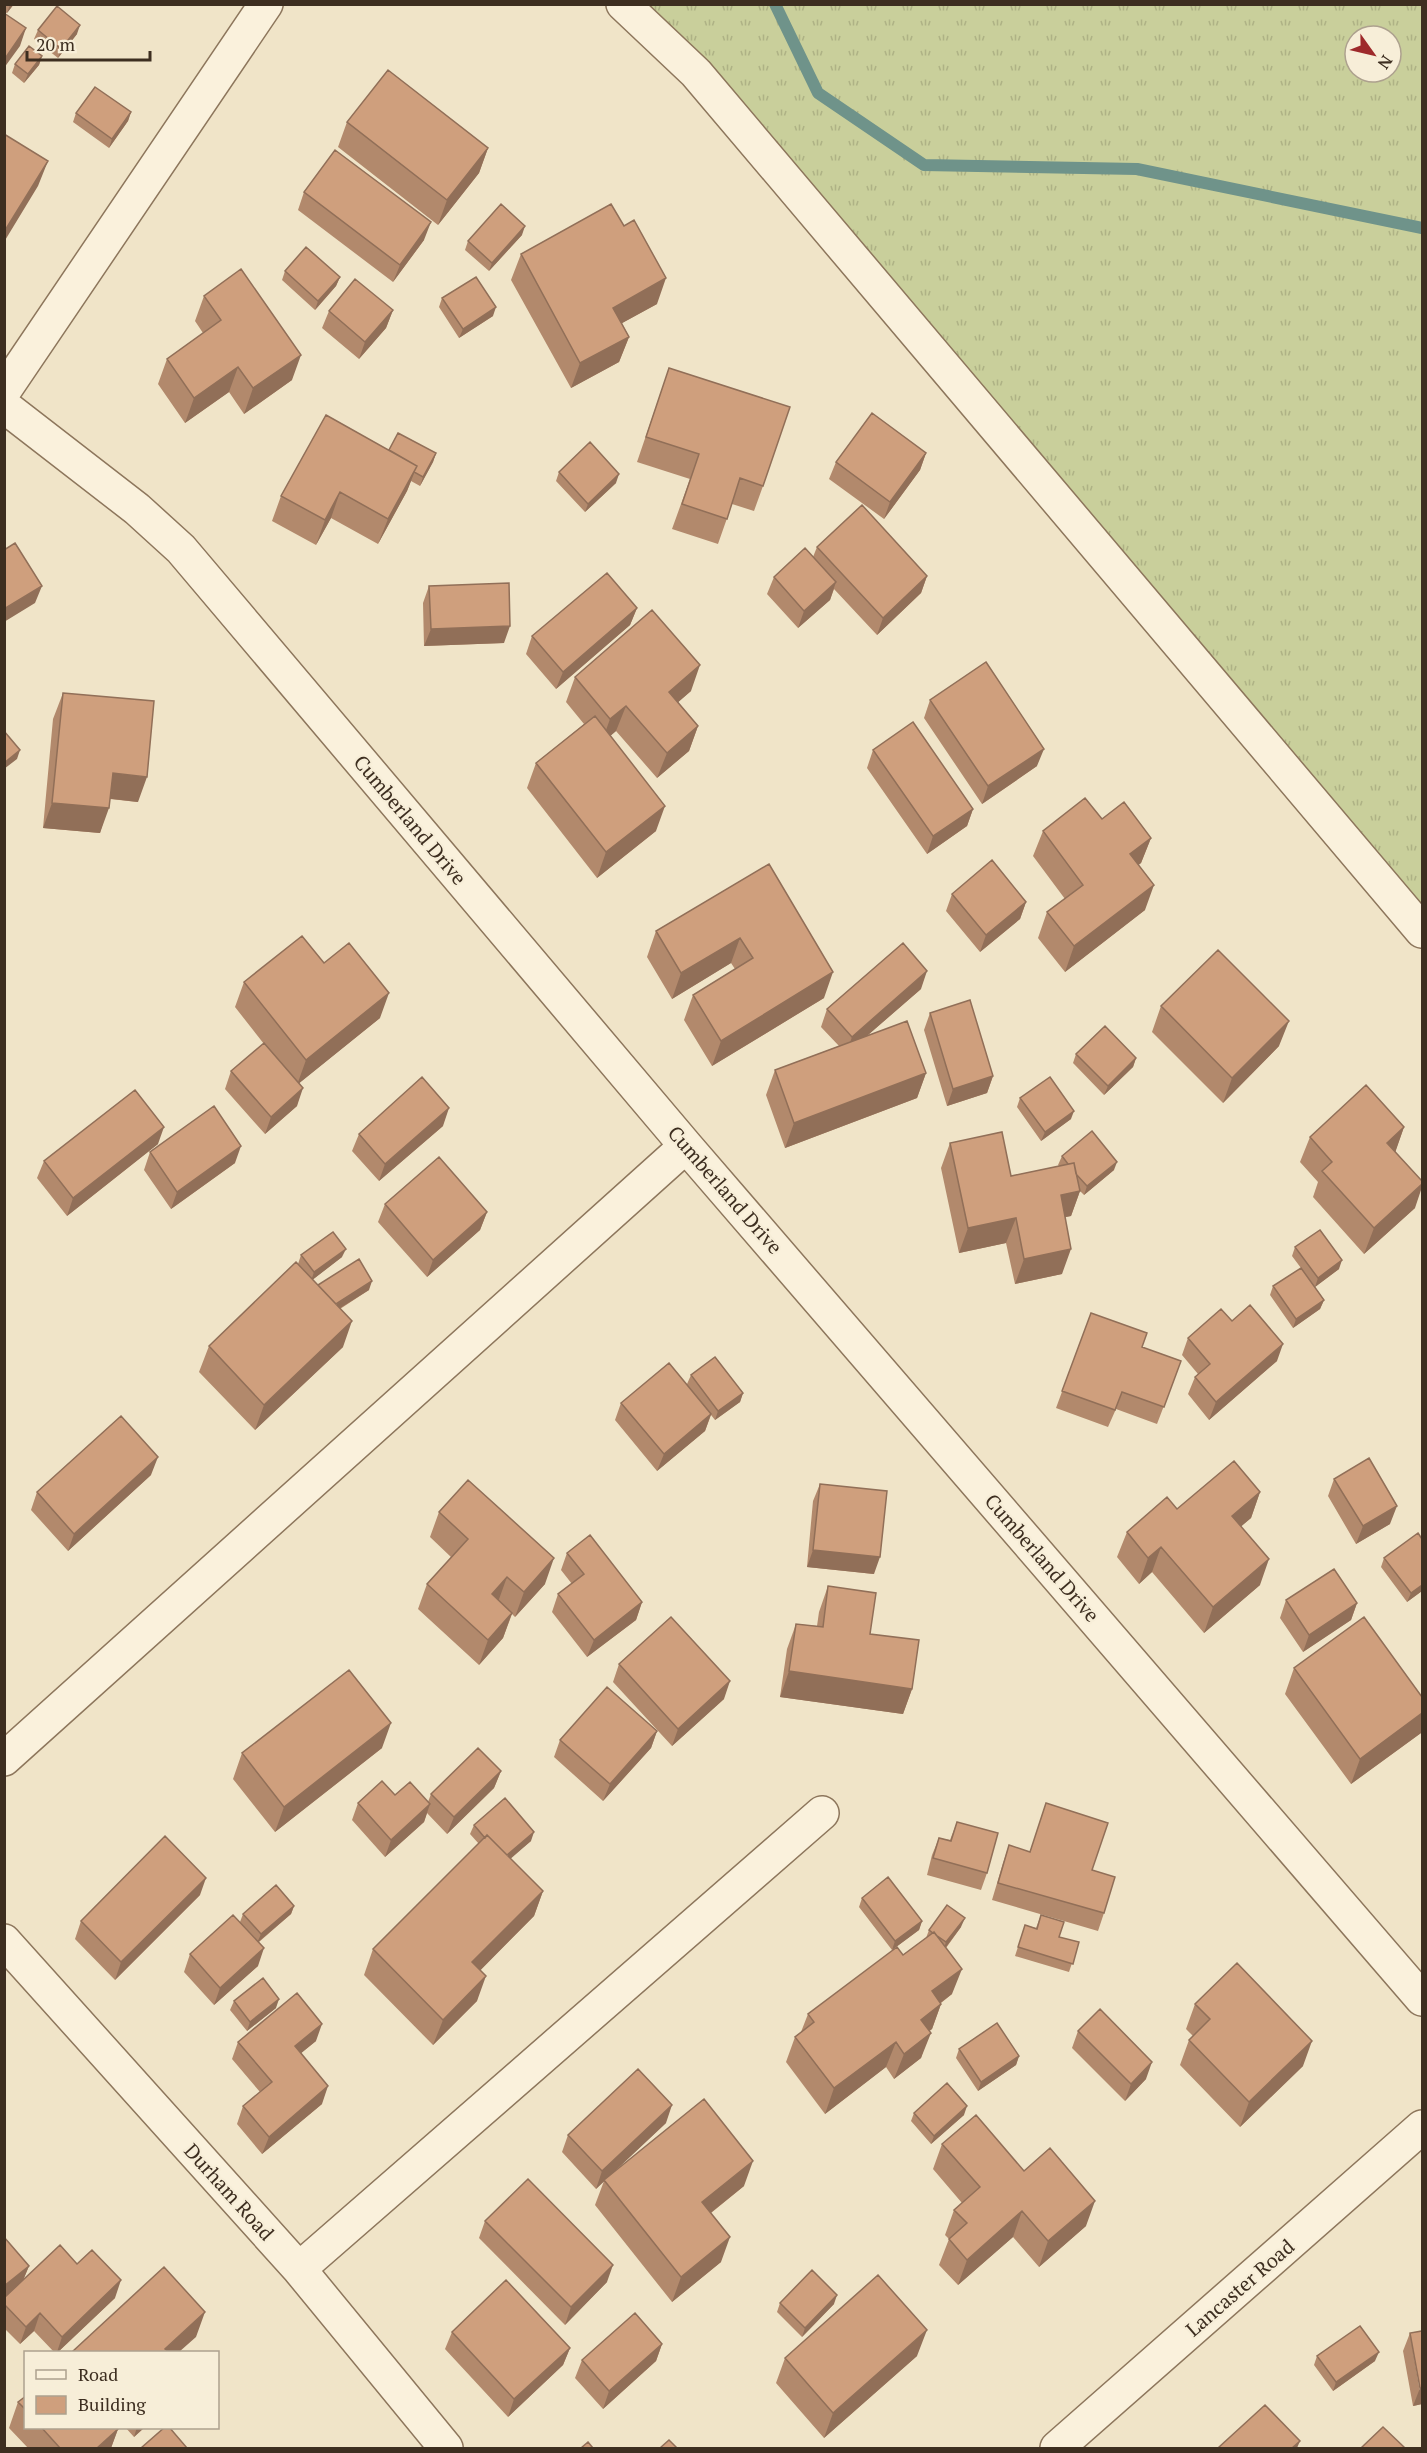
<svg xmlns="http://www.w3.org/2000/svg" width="1427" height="2453" font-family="'PT Serif',serif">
<defs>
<pattern id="grass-tufts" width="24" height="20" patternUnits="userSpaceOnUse" patternTransform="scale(1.5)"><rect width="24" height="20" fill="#c9cf9b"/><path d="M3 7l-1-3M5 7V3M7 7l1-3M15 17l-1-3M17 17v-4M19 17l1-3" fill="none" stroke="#aeb285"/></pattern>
</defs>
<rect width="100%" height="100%" fill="#f0e4c8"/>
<path fill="url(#grass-tufts)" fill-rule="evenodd" d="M635 5H1422V904L700 64ZM1355 36H1391V72H1355Z"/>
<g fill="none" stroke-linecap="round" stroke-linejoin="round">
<path stroke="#6f938a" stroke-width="12" d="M775 4 818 93 924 165 1137 169 1422 228"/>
<defs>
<path id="minor" d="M623 4 696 73 1422 931
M4 391 266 4
M4 406 137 509 181 549 686 1146 1422 1999
M4 1759 686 1146
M4 1941 299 2269 446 2448
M299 2269 822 1813
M1057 2448 1422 2127"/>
</defs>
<use href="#minor" stroke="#8d765c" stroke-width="36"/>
<use href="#minor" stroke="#faf1dc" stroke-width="33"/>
</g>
<path fill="#b2896c" d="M4 4H14L7 13 4 12Z
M38 30 77 34 58 58 34 39Z
M42 56 39 65 24 83 12 73 15 64Z
M131 112 128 121 109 148 73 122 76 113Z
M347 122 488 148 479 173 438 225 338 147Z
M304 192 424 240 393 282 298 210Z
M522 235 489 271 465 250 468 241Z
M521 254 657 304 622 323 629 337 619 362 571 388 511 280Z
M285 271 340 277 336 286 315 310 282 280Z
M204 296 292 380 244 414 229 392 185 423 158 384 167 359 203 333 195 321Z
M442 298 493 316 459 338 439 307Z
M393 310 386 328 359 359 322 328 329 311Z
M669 368 763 486 754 511 732 504 718 544 672 529 690 479 637 462Z
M389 450 436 453 433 462 420 486 411 481 407 491 378 544 331 518 316 545 272 521 281 496Z
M926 453 920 470 884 519 829 479 836 462Z
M559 472 616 483 585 512 556 481Z
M817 547 927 576 921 593 877 635 834 589 830 600 798 628 767 594 774 577 813 557Z
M429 586 504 643 424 646 423 603Z
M637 608 630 625 556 689 526 654 532 636Z
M575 677 691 691 678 702 698 726 689 751 657 778 616 731 610 736 656 831 597 878 527 788 536 763 584 724 566 702Z
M63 693 138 802 110 799 100 833 43 828 53 719Z
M930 700 1037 766 982 804 924 718Z
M873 750 973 809 967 826 927 854 867 768Z
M1102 819 1151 838 1141 863 1138 865 1145 910 1065 972 1038 938 1047 912 1065 899 1033 856 1043 831Z
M769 864 824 998 712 1066 684 1020 693 995 735 969 731 963 672 999 647 957 656 931Z
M952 894 1026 902 1020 919 980 952 946 911Z
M324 963 380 1018 299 1083 297 1106 265 1134 225 1089 231 1071 264 1044 235 1007 244 982Z
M921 989 868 1035 926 1073 917 1098 785 1148 766 1095 775 1070 839 1046 821 1027 827 1009Z
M1161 1006 1279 1046 1223 1103 1152 1032Z
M930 1013 993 1076 987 1093 947 1106 924 1030Z
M1076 1054 1136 1058 1133 1067 1104 1095 1073 1063Z
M1020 1098 1071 1119 1041 1141 1017 1107Z
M443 1126 379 1181 352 1151 359 1134Z
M1404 1127 1395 1152 1415 1208 1364 1254 1313 1197 1318 1182 1300 1162 1310 1137Z
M950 1143 1011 1176 1059 1166 1058 1165 1062 1156 1114 1170 1084 1195 1080 1191 1071 1216 1065 1217 1062 1274 1015 1284 1006 1243 959 1253 941 1168Z
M158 1144 67 1216 37 1178 44 1161Z
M150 1152 235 1163 171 1209 144 1170Z
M385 1204 487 1212 480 1230 427 1277 378 1222Z
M1295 1247 1339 1269 1315 1287 1324 1300 1320 1309 1293 1328 1270 1295 1273 1286 1301 1268 1292 1256Z
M301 1255 342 1257 312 1280 318 1285 369 1290 340 1309 343 1347 255 1430 199 1372 209 1346 298 1264Z
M1091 1313 1142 1347 1181 1361 1157 1424 1116 1409 1108 1427 1056 1408Z
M1232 1321 1277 1361 1209 1420 1188 1394 1195 1377 1198 1374 1182 1355 1188 1338Z
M691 1375 743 1393 740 1402 715 1420 711 1415 705 1431 657 1471 615 1420 621 1403 687 1384Z
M151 1475 68 1551 31 1510 37 1492Z
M1334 1479 1390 1524 1356 1544 1328 1496Z
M820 1484 874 1574 807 1567 813 1501Z
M1260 1492 1251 1518 1241 1526 1260 1585 1204 1633 1152 1572 1139 1584 1117 1557 1127 1532 1177 1509Z
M439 1512 545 1584 515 1617 512 1614 503 1638 479 1665 418 1609 427 1584 451 1557 430 1537Z
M567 1553 642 1602 636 1620 587 1657 552 1612 558 1594 572 1584 561 1570Z
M1384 1558 1422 1591 1407 1602 1381 1567Z
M828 1586 912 1689 903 1714 780 1697 787 1649 796 1624 817 1626 819 1612Z
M1286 1600 1357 1603 1351 1620 1303 1652 1280 1618Z
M619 1664 724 1699 672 1746 613 1682Z
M1294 1668 1421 1733 1351 1784 1285 1694Z
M657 1731 651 1748 603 1801 554 1757 560 1740Z
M382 1748 275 1832 233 1779 242 1753Z
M501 1771 494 1788 447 1834 427 1813 424 1822 385 1857 352 1820 358 1803 395 1795 428 1802 431 1794Z
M1046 1803 1104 1913 1098 1931 992 1900 1003 1863 1009 1845 1030 1852Z
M957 1822 987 1873 981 1890 927 1875 932 1855 939 1838 950 1840Z
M474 1825 531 1841 510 1858 543 1891 534 1916 480 1970 477 2001 433 2045 364 1975 373 1949 479 1844 470 1834Z
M200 1895 115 1980 75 1939 81 1921Z
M862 1898 922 1921 919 1930 892 1950 859 1907Z
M294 1906 291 1914 259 1942 258 1966 214 2005 184 1972 190 1954 240 1922 243 1914Z
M1041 1915 1059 1937 1079 1942 1069 1972 1015 1956 1025 1925 1036 1928Z
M961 1927 946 1948 952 1994 941 2003V2004L932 2029 929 2031 921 2058 894 2079 886 2067 825 2114 786 2062 795 2037 801 2032 808 2014 903 1955 926 1938 929 1930Z
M234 2001 276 2008 247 2031 230 2010Z
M1195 2004 1303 2066 1240 2127 1180 2065 1189 2040 1193 2036 1186 2029Z
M1078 2031 1146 2079 1125 2101 1072 2048Z
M316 2041 301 2053 322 2104 262 2154 237 2124 243 2106 260 2092 232 2059 238 2042Z
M959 2049 1019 2056 1016 2065 978 2091 956 2058Z
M914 2113 964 2115 931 2144 911 2121Z
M666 2123 607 2178 744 2186 711 2213 721 2262 672 2302 595 2205 604 2181 596 2189 562 2152 568 2135Z
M942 2144 1024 2171 1086 2226 1039 2267 1013 2237 958 2285 939 2265 949 2239 945 2235 954 2210 962 2203 933 2169Z
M485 2221 607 2282 565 2325 479 2238Z
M4 2237 29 2266 23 2280 77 2264 115 2298 58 2352H54L34 2331 20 2344 4 2328Z
M780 2303 834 2304 802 2337 777 2312Z
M452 2332 570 2348 563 2365 508 2417 445 2349Z
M1410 2333 1422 2404 1413 2406 1403 2351Z
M662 2344 656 2361 603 2409 575 2378 582 2360Z
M917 2356 824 2438 776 2383 785 2358Z
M1317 2356 1375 2361 1333 2391 1314 2365Z
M26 2396V2427H116L118 2429 111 2448H28L9 2428 18 2402Z
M125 2427H145L134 2437Z"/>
<path fill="#916f58" d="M14 4 7 13 10 5Z
M80 25 77 34 58 58 61 49Z
M26 28 20 46 4 68V60Z
M42 56 39 65 24 83 28 74Z
M131 112 128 121 109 148 112 139Z
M488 148 479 173 438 225 447 200Z
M48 161 38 186 4 242V232Z
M431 222 424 240 393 282 400 265Z
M525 226 522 235 489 271 492 263Z
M340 277 336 286 315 310 318 301Z
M666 278 657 304 604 333 613 308Z
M496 307 493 316 459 338 463 329Z
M393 310 386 328 359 359 365 342Z
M629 337 619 362 571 388 580 363Z
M301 355 292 380 244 414 253 388Z
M238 367 229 392 185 423 194 398Z
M436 453 433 462 420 486 423 477Z
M926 453 920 470 884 519 890 502Z
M417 466 407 491 378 544 388 519Z
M619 474 616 483 585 512 588 504Z
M340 492 331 518 316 545 325 520Z
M927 576 921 593 877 635 883 618Z
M836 582 830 600 798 628 804 611Z
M42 586 35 603 4 622V609Z
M637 608 630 625 556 689 563 672Z
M510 626 504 643 424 646 431 629Z
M700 665 691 691 660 718 669 692Z
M626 706 616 731 601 744 610 719Z
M698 726 689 751 657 778 667 753Z
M1044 749 1037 766 982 804 988 786Z
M20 750 17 759 4 769V763Z
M113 773 147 777 138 802 104 798Z
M52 803 109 808 100 833 43 828Z
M665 806 656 831 597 878 606 852Z
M973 809 967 826 927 854 933 836Z
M1151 838 1141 863 1120 879 1130 854Z
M1154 885 1145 910 1065 972 1074 946Z
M1026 902 1020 919 980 952 986 935Z
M740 938 731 963 672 999 681 973Z
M927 971 921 989 846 1054 852 1037Z
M833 972 824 998 712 1066 721 1041Z
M389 993 380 1018 297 1085 306 1060Z
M1289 1021 1279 1046 1223 1103 1232 1078Z
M1136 1058 1133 1067 1104 1095 1108 1086Z
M926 1073 917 1098 785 1148 794 1123Z
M993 1076 987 1093 947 1106 953 1089Z
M303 1088 297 1106 265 1134 271 1117Z
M449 1108 443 1126 379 1181 385 1164Z
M1074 1111 1071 1119 1041 1141 1045 1132Z
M164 1127 158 1144 67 1216 73 1198Z
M1404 1127 1395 1153 1387 1143Z
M241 1146 235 1163 171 1209 177 1192Z
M1117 1162 1114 1170 1084 1195 1087 1186Z
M1422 1184V1187L1415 1208 1364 1254 1374 1228Z
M1080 1191 1071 1216 1051 1220 1061 1195Z
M487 1212 480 1230 427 1277 433 1260Z
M1016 1218 1006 1243 959 1253 968 1228Z
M346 1249 342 1257 311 1281 314 1272Z
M1071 1249 1062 1274 1015 1284 1024 1259Z
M1342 1260 1339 1269 1315 1287 1318 1278Z
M372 1281 369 1290 321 1320 325 1312Z
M1324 1300 1320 1309 1293 1328 1296 1319Z
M352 1321 343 1347 255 1430 264 1405Z
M1283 1344 1277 1361 1209 1420 1216 1402Z
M743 1393 740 1402 715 1420 718 1411Z
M711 1414 705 1431 657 1471 664 1454Z
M158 1457 151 1475 68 1551 74 1534Z
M1260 1492 1251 1518 1223 1542 1232 1516Z
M1397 1506 1390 1524 1356 1544 1363 1526Z
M1161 1547 1152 1572 1139 1584 1148 1558Z
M813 1550 880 1557 874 1574 807 1567Z
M554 1558 545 1584 515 1617 524 1592Z
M1269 1559 1260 1585 1204 1633 1213 1607Z
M507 1577 498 1602 492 1594Z
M1422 1585V1591L1407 1602 1411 1593Z
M642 1602 636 1620 587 1657 594 1640Z
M1357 1603 1351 1620 1303 1652 1309 1635Z
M512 1613 503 1638 479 1665 488 1640Z
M789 1671 912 1689 903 1714 780 1697Z
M730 1681 724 1699 672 1746 678 1729Z
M1422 1713V1729L1421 1733 1351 1784 1360 1759Z
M391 1723 382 1748 275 1832 284 1807Z
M657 1731 651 1748 603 1801 610 1784Z
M501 1771 494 1788 447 1834 454 1817Z
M430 1804 424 1822 385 1857 391 1840Z
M534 1832 531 1841 500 1868 503 1859Z
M206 1878 200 1895 115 1980 121 1962Z
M543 1891 534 1916 463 1988 472 1962Z
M294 1906 291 1914 257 1943 261 1934Z
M965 1918 961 1927 943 1951 946 1942Z
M922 1921 919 1930 892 1950 895 1941Z
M264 1948 258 1966 214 2005 220 1988Z
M962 1969 952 1994 923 2016 932 1991Z
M486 1976 477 2001 433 2045 443 2020Z
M279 1999 276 2008 247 2031 250 2022Z
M941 2004 932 2029 911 2045 921 2020Z
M322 2024 316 2041 289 2063 295 2046Z
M931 2033 921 2058 894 2079 904 2054Z
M1312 2041 1303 2066 1240 2127 1249 2102Z
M896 2042 886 2067 825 2114 834 2088Z
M1019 2056 1016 2065 978 2091 981 2082Z
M1152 2062 1146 2079 1125 2101 1131 2084Z
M328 2086 322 2104 262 2154 269 2137Z
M672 2105 666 2123 596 2189 602 2171Z
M967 2106 964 2115 931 2144 934 2136Z
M753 2161 744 2186 693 2227 702 2202Z
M1095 2201 1086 2226 1039 2267 1048 2241Z
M1022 2211 1013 2237 958 2285 967 2260Z
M730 2237 721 2262 672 2302 681 2277Z
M613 2265 607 2282 565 2325 571 2307Z
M29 2266 22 2283 4 2298V2286Z
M121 2280 115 2298 58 2352H57L62 2337Z
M837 2295 834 2304 802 2337 805 2328Z
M205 2312 196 2337 179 2352H164L165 2349Z
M40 2313 34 2331 20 2344 26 2327Z
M927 2330 917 2356 824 2438 833 2413Z
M662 2344 656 2361 603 2409 609 2391Z
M570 2348 563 2365 508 2417 514 2399Z
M1379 2352 1375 2361 1333 2391 1336 2382Z
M1420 2388H1422V2404L1413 2406Z
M137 2427H145L134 2437Z
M118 2429 111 2448H97Z
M1300 2441 1297 2448H1292Z"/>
<path fill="#cf9f7d" stroke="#916f58" stroke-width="1.5" d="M57 6 80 25 61 49 38 30Z
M4 13 26 28 4 60Z
M29 46 42 56 28 74 15 64Z
M388 70 488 148 447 200 347 122Z
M95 87 131 112 112 139 76 113Z
M4 134 48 161 4 232Z
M335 150 431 222 400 265 304 192Z
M501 204 525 226 492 263 468 241Z
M611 204 624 226 634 220 666 278 613 308 629 337 580 363 521 254Z
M306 247 340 277 318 301 285 271Z
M241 269 301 355 253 388 238 367 194 398 167 359 221 320 204 296Z
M476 277 496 307 463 329 442 298Z
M355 279 393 310 365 342 329 311Z
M669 368 790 407 763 486 740 478 727 519 682 504 699 454 646 437Z
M872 413 926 453 890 502 836 462Z
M326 415 417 466 388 519 340 492 325 520 281 496Z
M398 433 436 453 423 477 414 472 417 466 389 450Z
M590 442 619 474 588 504 559 472Z
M862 505 927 576 883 618 817 547Z
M15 543 42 586 4 609V550Z
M805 548 836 582 804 611 774 577Z
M607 573 637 608 563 672 532 636Z
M509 583 510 626 431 629 429 586Z
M652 610 700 665 669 692 698 726 667 753 626 706 610 719 575 677Z
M986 662 1044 749 988 786 930 700Z
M63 693 154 701 147 777 113 773 109 808 52 803Z
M595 716 665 806 606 852 536 763Z
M913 722 973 809 933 836 873 750Z
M4 731 20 750 4 763Z
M1085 798 1102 819 1124 802 1151 838 1130 854 1154 885 1074 946 1047 912 1083 885 1043 831Z
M992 860 1026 902 986 935 952 894Z
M769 864 833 972 721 1041 693 995 753 958 740 938 681 973 656 931Z
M302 936 324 963 349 943 389 993 306 1060 244 982Z
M903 943 927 971 852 1037 827 1009Z
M1218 950 1289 1021 1232 1078 1161 1006Z
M970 1000 993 1076 953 1089 930 1013Z
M907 1021 926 1073 794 1123 775 1070Z
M1105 1026 1136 1058 1108 1086 1076 1054Z
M264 1043 303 1088 271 1117 231 1071Z
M422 1077 449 1108 385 1164 359 1134Z
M1050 1077 1074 1111 1045 1132 1020 1098Z
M1366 1085 1404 1127 1387 1143 1422 1181V1184L1374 1228 1322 1171 1332 1162 1310 1137Z
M135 1090 164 1127 73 1198 44 1161Z
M214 1106 241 1146 177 1192 150 1152Z
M1092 1131 1117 1162 1087 1186 1076 1174 1074 1163 1068 1164 1062 1156Z
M1002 1132 1011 1176 1074 1163 1080 1191 1061 1195 1071 1249 1024 1259 1016 1218 968 1228 950 1143Z
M439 1157 487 1212 433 1260 385 1204Z
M1320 1230 1342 1260 1318 1278 1295 1247Z
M333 1232 346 1249 314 1272 301 1255Z
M359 1259 372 1281 336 1304 318 1285Z
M296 1262 352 1321 264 1405 209 1346Z
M1301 1268 1324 1300 1296 1319 1273 1286Z
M1250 1305 1283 1344 1216 1402 1195 1377 1210 1364 1188 1338 1221 1309 1232 1321Z
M1091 1313 1147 1333 1142 1347 1181 1361 1164 1407 1122 1392 1115 1410 1062 1391Z
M715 1357 743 1393 718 1411 691 1375Z
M669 1363 711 1414 664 1454 621 1403Z
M121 1416 158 1457 74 1534 37 1492Z
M1369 1458 1397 1506 1363 1526 1334 1479Z
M1234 1461 1260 1492 1232 1516 1269 1559 1213 1607 1161 1547 1148 1558 1127 1532 1167 1497 1177 1509Z
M468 1480 554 1558 524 1592 507 1577 492 1594 512 1613 488 1640 427 1584 468 1539 439 1512Z
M820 1484 887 1491 880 1557 813 1550Z
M1418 1533 1422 1539V1585L1411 1593 1384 1558Z
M590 1535 642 1602 594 1640 558 1594 584 1574 567 1553Z
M1334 1569 1357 1603 1309 1635 1286 1600Z
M828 1586 876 1593 870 1634 919 1640 912 1689 789 1671 796 1624 823 1627Z
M671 1617 730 1681 678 1729 619 1664Z
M1364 1617 1422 1697V1713L1360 1759 1294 1668Z
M349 1670 391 1723 284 1807 242 1753Z
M607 1687 657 1731 610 1784 560 1740Z
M478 1748 501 1771 454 1817 431 1794Z
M382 1781 395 1795 410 1782 430 1804 391 1840 358 1803Z
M505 1798 534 1832 507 1855 487 1835 485 1838 474 1825Z
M1046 1803 1108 1823 1092 1870 1115 1877 1104 1913 998 1883 1009 1845 1030 1852Z
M957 1822 998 1833 987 1873 933 1858 939 1838 951 1841Z
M487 1835 543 1891 472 1962 486 1976 443 2020 373 1949Z
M165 1836 206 1878 121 1962 81 1921Z
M888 1877 922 1921 895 1941 862 1898Z
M276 1885 294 1906 261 1934 243 1914Z
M947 1905 965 1918 946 1942 936 1935 934 1932 933 1933 929 1930Z
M233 1915 264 1948 220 1988 190 1954Z
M1041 1915 1064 1922 1059 1937 1079 1942 1073 1964 1018 1947 1025 1925 1037 1929Z
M934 1932 962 1969 932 1991 941 2004 921 2020 931 2033 904 2054 896 2042 834 2088 795 2037 814 2022 808 2014 897 1947 903 1955Z
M1237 1963 1312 2041 1249 2102 1189 2040 1210 2019 1195 2004Z
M263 1978 279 1999 250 2022 234 2001Z
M297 1993 322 2024 295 2046 328 2086 269 2137 243 2106 272 2082 238 2042Z
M1100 2009 1152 2062 1131 2084 1078 2031Z
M997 2023 1019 2056 981 2082 959 2049Z
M638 2069 672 2105 602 2171 568 2135Z
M947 2083 967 2106 934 2136 914 2113Z
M704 2099 753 2161 702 2202 730 2237 681 2277 604 2180Z
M976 2115 1024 2171 1050 2148 1095 2201 1048 2241 1022 2211 967 2260 949 2239 967 2223 954 2210 980 2187 942 2144Z
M528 2179 613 2265 571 2307 485 2221Z
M4 2237 29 2266 4 2286Z
M60 2245 77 2264 92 2250 121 2280 62 2337 40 2313 26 2327 4 2304V2298Z
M164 2267 205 2312 165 2349 169 2352H72Z
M812 2270 837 2295 805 2328 780 2303Z
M878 2275 927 2330 833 2413 785 2358Z
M506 2280 570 2348 514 2399 452 2332Z
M635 2313 662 2344 609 2391 582 2360Z
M1360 2326 1379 2352 1336 2382 1317 2356Z
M1422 2331V2388H1420L1410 2333Z
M26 2396V2410L18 2402Z
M1265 2405 1300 2441 1292 2448H1218Z
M41 2427H116L118 2429 97 2448H60Z
M165 2427H169L187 2448H141Z
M1383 2427 1405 2448H1361Z
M669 2440 677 2448H660Z
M588 2442 593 2448H581Z"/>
<g text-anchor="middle" stroke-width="4.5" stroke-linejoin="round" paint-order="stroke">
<g font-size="20" fill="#3d2e20" stroke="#f7eed8">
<text transform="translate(410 820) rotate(50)" y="7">Cumberland Drive</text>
<text transform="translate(725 1190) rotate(49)" y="7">Cumberland Drive</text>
<text transform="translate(1042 1558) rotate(49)" y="7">Cumberland Drive</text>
<text transform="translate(229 2192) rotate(48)" y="7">Durham Road</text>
<text transform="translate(1240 2288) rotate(-41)" y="7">Lancaster Road</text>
</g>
</g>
<rect width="1427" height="2453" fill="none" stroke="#3d2e20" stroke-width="12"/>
<rect x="24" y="2351" width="195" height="78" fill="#f7eed8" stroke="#ada18e" stroke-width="1.5"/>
<rect x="36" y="2370" width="30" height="9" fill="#faf1dc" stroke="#ada18e" stroke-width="1.5"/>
<text x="78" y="2381" font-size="18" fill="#3d2e20">Road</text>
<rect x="36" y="2396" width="30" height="18" fill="#cf9f7d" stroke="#ada18e" stroke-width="1.5"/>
<text x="78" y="2411" font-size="18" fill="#3d2e20">Building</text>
<g transform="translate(1373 54) rotate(124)"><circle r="28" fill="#f7eed8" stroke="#ada18e" stroke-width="1.5"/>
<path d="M0-4.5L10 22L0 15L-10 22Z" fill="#9e2a2b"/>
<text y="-9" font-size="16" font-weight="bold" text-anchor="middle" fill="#3d2e20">N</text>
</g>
<path d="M27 51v9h123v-9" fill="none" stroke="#3d2e20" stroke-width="3"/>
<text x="36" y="51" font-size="18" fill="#3d2e20" stroke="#f7eed8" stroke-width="4.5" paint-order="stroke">20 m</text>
</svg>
